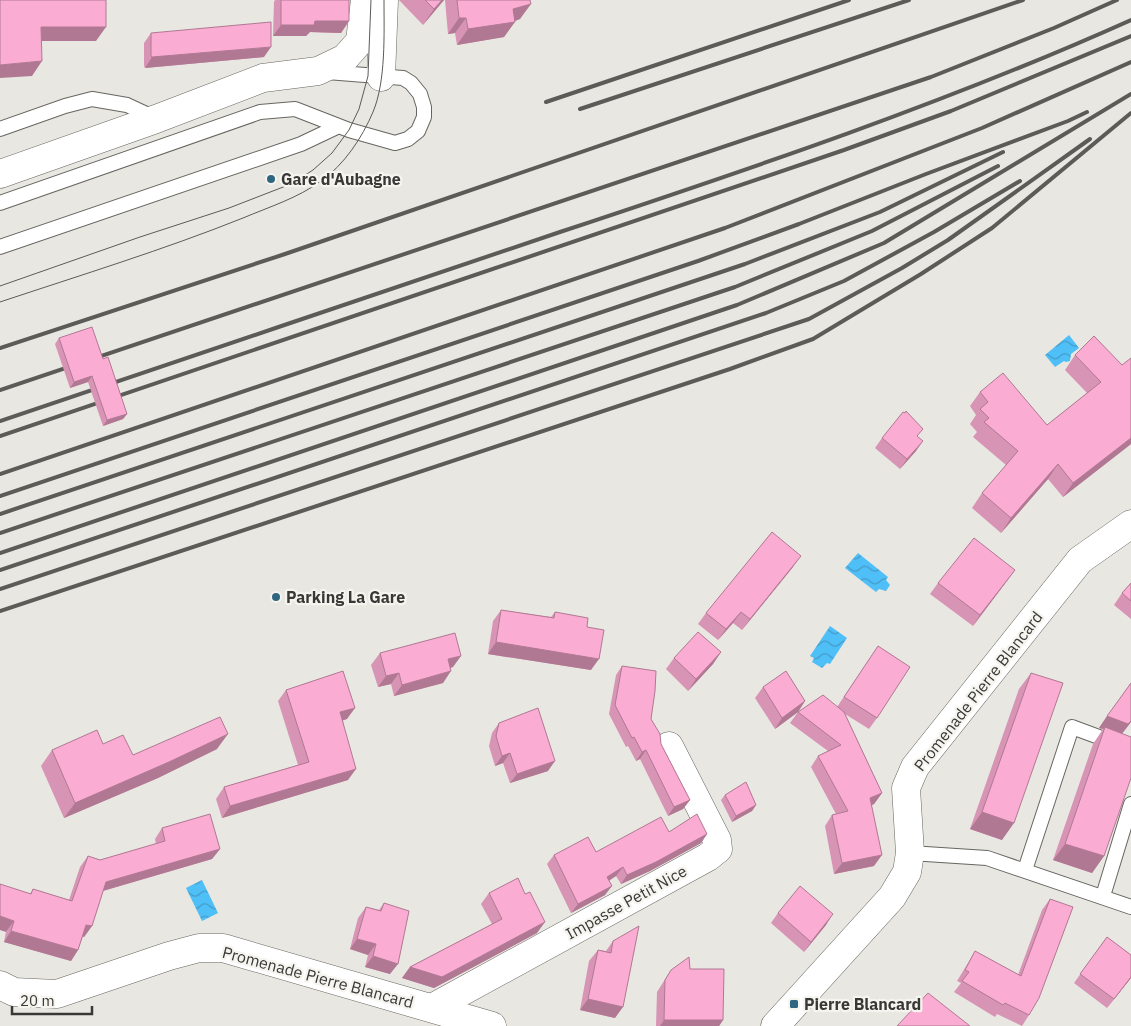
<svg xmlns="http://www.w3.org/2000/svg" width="1131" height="1026" font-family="'IBM Plex Sans',sans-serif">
<defs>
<pattern id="water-waves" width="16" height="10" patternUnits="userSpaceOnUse" patternTransform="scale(1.25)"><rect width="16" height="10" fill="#4fbff7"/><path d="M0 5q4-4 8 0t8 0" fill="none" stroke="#439cc9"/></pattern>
</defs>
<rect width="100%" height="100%" fill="#e8e7e1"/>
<path fill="url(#water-waves)" d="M1069 335 1079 348 1071 354 1070 361 1066 362 1064 361 1055 367 1045 355Z
M858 553 888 577 886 580 890 585 886 591 879 589 876 592 845 568Z
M830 626 847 638 830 664 827 663 822 668 812 662 814 658 810 656Z
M202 880 218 913 202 921 186 888Z"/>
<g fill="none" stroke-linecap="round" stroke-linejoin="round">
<defs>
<path id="service" d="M0 129 65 106 92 99 127 105 155 118
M0 203 260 112 295 109 349 130 395 143 408 139 418 131 424 117V107L420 94 411 83 403 78 327 72
M0 247 301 144 339 126
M910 853 987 858 1131 907
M1025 870 1072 727 1131 749
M1103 896 1131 804"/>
<path id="minor" d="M381 77 384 0
M0 174 156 119 263 78 318 71 345 58 360 41 365 0
M432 1008 708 857 718 849 717 840 669 746"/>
<path id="tertiary" d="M0 985 14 992 57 994 169 956 199 948H223L492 1026
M775 1026 892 897 907 872 910 853 906 788 915 767 1080 560 1131 524"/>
</defs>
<use href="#service" stroke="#676661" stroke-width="16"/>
<use href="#minor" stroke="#676661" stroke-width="29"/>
<use href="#tertiary" stroke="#676661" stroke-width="29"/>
<use href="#service" stroke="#fff" stroke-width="14"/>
<use href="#minor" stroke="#fff" stroke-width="28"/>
<use href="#tertiary" stroke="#fff" stroke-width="28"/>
<path stroke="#5c5b58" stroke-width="1" d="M0 286 140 237 229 208 291 184 313 170 332 153 349 130 359 109 368 76 371 0
M0 302C81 275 163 250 243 218 269 207 298 198 321 181 344 165 362 138 373 112 386 81 384 34 384 0"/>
<path stroke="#5c5b58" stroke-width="4" d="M546 102 849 0
M580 109 909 0
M0 348 285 254 1023 0
M0 390 931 77 1054 28 1117 0
M0 421C187 358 373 295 560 232 753 168 946 103 1131 20
M0 436 844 150 951 111 1131 36
M0 474 725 228 982 128 1131 62
M0 496 698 261 799 224 926 174 1068 121 1087 112
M0 514 745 264 880 212 1003 152
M0 533 735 287 872 231 998 166
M0 553 737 305 884 243 1131 94
M0 570 766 313 844 281 934 232 1020 181
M0 589 809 319 902 268 948 240 1090 139
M0 611 730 369 813 339 921 274 992 228 1131 113"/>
</g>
<path fill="#d894b5" d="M275 0H349V21L341 33 310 32 306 36H273L274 2Z
M399 0H444L423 25Z
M445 0H530L520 19 515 21 504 37 457 45 455 33 448 34Z
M151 33 264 57 145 68 144 66V43Z
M1094 336 1131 444 1063 497 1048 479 1001 533 972 508 982 493 1006 465 973 437 977 432 970 424 976 415 970 406 980 392 1047 425 1087 393 1065 370 1075 355Z
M59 338 103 359 127 414 123 419 103 426 88 382 70 388 55 344Z
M882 438 916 451 900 469 875 448Z
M793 567 742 630 733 623 718 640 698 624 706 613Z
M1015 570 973 626 930 594 938 583Z
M1131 583V619L1114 605 1122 593Z
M501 610 551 617 555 612 587 627 591 670 488 654 493 621Z
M721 652 713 664 688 691 666 669 674 658Z
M380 653 453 667 451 668 443 683 394 696 391 684 378 687 371 665Z
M870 658 877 718 869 729 845 714 882 793 874 804 872 805 874 866 834 874 825 826 832 815 836 814 811 767 818 756 828 751 790 723 798 712 837 707Z
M622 666 651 719 661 744 690 800 683 809 668 816 640 759 636 761 628 746 626 747 609 714 616 675Z
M1031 673 1002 840 970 829 1019 689Z
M1131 683V722L1122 734 1104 856 1092 873 1053 860 1093 744 1103 729 1099 728 1118 701Z
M763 687 805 701 798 712 775 729 755 698Z
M286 690 347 719 343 720 348 780 222 818 216 799 224 787 298 765 278 701Z
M499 723 548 771 510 783 503 763 495 766 489 746 492 733Z
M103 744 133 755 217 749 158 778 64 818 41 766 52 750Z
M725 795 756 805 752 811 732 822 721 800Z
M162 828 220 849 212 859 103 891 92 926 84 937 83 936 78 950 71 961 4 942 6 932 33 889 69 900 80 867 88 856 100 860 156 844 155 839Z
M669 832 707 834 701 843 650 871 621 884 616 876 609 881 605 895 571 913 547 864 554 855 596 852Z
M489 893 537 933 434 988 402 978 410 967 492 924 481 904Z
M1050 899 1029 1015 1022 1026 997 1014 995 1017 954 992 961 983 957 981 968 963 975 951 1018 975 1042 910Z
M384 903 390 974 365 967 368 955 350 949 358 918 366 907 379 910Z
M778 913 826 925 804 952 771 923Z
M1107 937 1131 955V978L1107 1008 1074 983Z
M613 941 615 1018 580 1010 589 961 598 950 606 951Z
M690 969 723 1020 719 1026H656L657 992 671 970Z"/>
<path fill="#b07893" d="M442 0H444L423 25 434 9Z
M531 4 520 19 509 23 515 22 504 37 457 45 468 29 513 9Z
M459 18H466L455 33 448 34Z
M315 21H349L341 33 310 32 306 36H273L281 25Z
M41 27H106L96 41H31Z
M271 47 264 57 145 68 152 57Z
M42 61 32 76 0 78V65Z
M92 376 88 382 70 388 74 382Z
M127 414 123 419 103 426 107 420Z
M1131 438V444L1063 497 1073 483Z
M923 441 916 451 900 469 907 459Z
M1058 464 1048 479 1001 533 1011 518Z
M801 556 793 567 742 630 750 619Z
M1015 570 1007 581 973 626 980 615Z
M741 612 733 623 718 640 726 629Z
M496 642 599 659 591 670 488 654Z
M721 652 713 664 688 691 696 679Z
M461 656 453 667 440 670 448 659Z
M451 671 443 683 394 696 402 685Z
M399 673 391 684 378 687 386 676Z
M805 701 798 712 775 729 782 718Z
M355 708 347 719 332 724 340 712Z
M1107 716 1131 721V722L1120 736 1105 727 1103 729 1099 728Z
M228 734 217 749 158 778 64 818 75 803Z
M646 750 640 759 636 761 642 752Z
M510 753 503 763 495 766 502 756Z
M555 761 548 771 510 783 517 774Z
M356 769 348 780 222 818 230 806Z
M882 793 874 804 863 809 870 798Z
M690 800 683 809 668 816 674 807Z
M756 805 752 811 732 822 736 816Z
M982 812 1014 823 1002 840 970 829Z
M707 834 701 843 650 871 621 884 627 875Z
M1065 844 1104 856 1092 873 1053 860Z
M220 849 212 859 99 892 106 882Z
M882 855 874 866 834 874 842 863Z
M623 867 616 876 600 886 607 877Z
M612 886 605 895 571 913 578 904Z
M833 914 826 925 804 952 811 942Z
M0 916 14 921 6 932 0 930Z
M545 922 537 933 434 988 402 978 410 967Z
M86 925 92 926 84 937 79 935Z
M11 931 78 950 71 961 4 942Z
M357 939 376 944 368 955 350 949Z
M373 956 398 964 390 974 365 967Z
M1131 977V978L1107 1008 1114 999Z
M588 999 623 1007 615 1018 580 1010Z
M664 1020H723L719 1026H660Z"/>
<path fill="#fbacd2" stroke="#b07893" d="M0 0H106V27H41L42 61 0 65Z
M281 0H349V21H315L314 25H281Z
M425 0H442L434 9Z
M457 0H530L531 4 513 9 515 22 468 29 466 18H459Z
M271 22V47L152 57 151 56V33Z
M92 327 103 359 108 357 127 414 107 420 92 376 74 382 59 338Z
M1094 336 1122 365 1131 358V438L1073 483 1058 464 1011 518 982 493 1018 451 984 422 989 418 980 409 988 402 980 392 1003 373 1047 425 1101 382 1075 355Z
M906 411 923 429 917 436 923 441 907 459 882 438 903 412 905 413Z
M772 532 801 556 750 619 741 612 726 629 706 613Z
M974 538 1015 570 980 615 938 583Z
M1131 583V601L1122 593Z
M501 610 554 618 555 612 588 618 587 627 604 630 599 659 496 642Z
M698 632 721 652 696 679 674 658Z
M455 633 461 656 448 659 451 671 402 685 399 673 386 676 380 653Z
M878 646 910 667 877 718 844 697Z
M622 666 656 671 655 691 651 719 660 734 661 744 690 800 674 807 646 750 642 752 634 737 632 738 615 705Z
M343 671 355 708 340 712 356 769 230 806 224 787 309 762 286 690Z
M786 671 805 701 782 718 763 687Z
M1031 673 1063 683 1014 823 982 812Z
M1131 683V721L1128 724 1107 716 1118 701Z
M823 695 844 712 882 793 870 798 882 855 842 863 832 815 848 811 818 756 841 745 798 712Z
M538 708 555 761 517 774 510 753 502 756 496 736 499 723Z
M220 717 228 734 169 762 75 803 52 750 97 730 103 744 123 735 133 755Z
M1105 727 1131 737V778L1104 856 1065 844Z
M746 782 756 805 736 816 725 795Z
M210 814 220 849 106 882 92 926 86 925 78 950 11 931 14 921 0 916V884L31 894 33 889 72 901 88 856 100 860 165 841 162 828Z
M697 814 707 834 656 862 627 875 623 867 607 877 612 886 578 904 554 855 588 837 596 852 661 817 669 832Z
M518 878 525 894 530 892 545 922 442 977 410 967 502 919 489 893Z
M800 886 833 914 811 942 778 913Z
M1050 899 1073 907 1039 998 1029 1015 1005 1003 1003 1005 962 981 969 972 965 970 975 951 1021 976Z
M384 903 409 911 398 964 373 956 376 944 357 939 366 907 381 911Z
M639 926 623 1007 588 999 598 950 611 953 613 941Z
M1107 937 1131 955V977L1114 999 1080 974Z
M689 957 690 969H724L723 1020H664L665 980 671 970Z
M928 993 970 1026H897Z"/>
<g fill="#2e6580" stroke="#f5f4ee" stroke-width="2">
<circle cx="271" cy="179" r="5"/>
<circle cx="276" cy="597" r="5"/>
<rect x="789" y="999" width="10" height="10" rx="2.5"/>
</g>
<g text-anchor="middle" stroke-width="4.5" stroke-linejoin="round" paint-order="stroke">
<g font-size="16" font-weight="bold" fill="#393836" stroke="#f5f4ee" text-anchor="start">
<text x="281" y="185">Gare d'Aubagne</text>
<text x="286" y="603">Parking La Gare</text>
<text x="804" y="1010">Pierre Blancard</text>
</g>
<g font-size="16" fill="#393836" stroke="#f5f4ee">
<text transform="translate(978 691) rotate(-52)" y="6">Promenade Pierre Blancard</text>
<text transform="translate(626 902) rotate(-29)" y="6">Impasse Petit Nice</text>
<text transform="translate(318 977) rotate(15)" y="6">Promenade Pierre Blancard</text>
</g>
</g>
<path d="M12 1006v8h80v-8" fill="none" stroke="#393836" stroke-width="2.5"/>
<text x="20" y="1006" font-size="15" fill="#393836" stroke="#f5f4ee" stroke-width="4" paint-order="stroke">20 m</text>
</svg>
